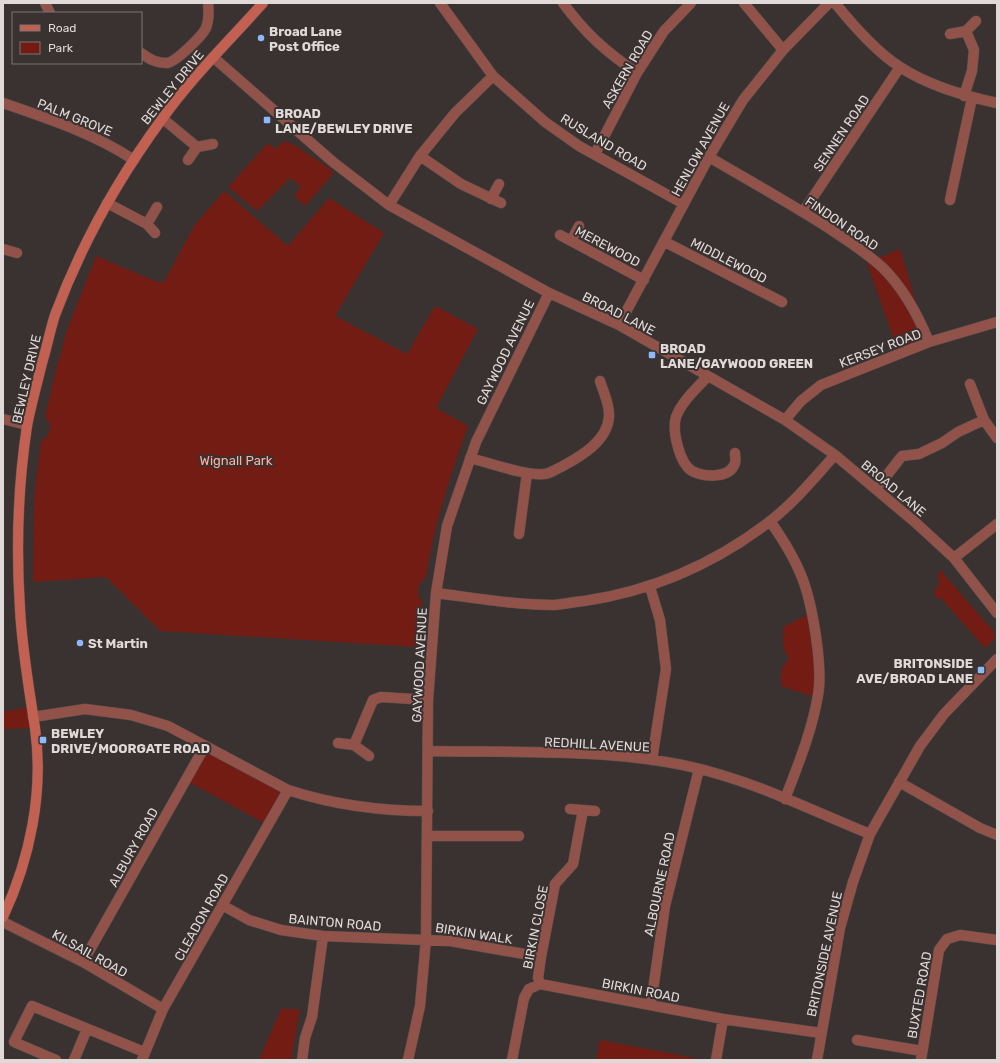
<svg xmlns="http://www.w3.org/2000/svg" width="1000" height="1063" font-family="Rubik,sans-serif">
<rect width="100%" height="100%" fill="#3a3230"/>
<path fill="#721c13" d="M284 141 294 145 331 169 333 174 305 206 294 196 301 187 290 178 257 211 228 187 268 143 275 149Z
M224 191 288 246 329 198 384 233 335 316 407 354 435 306 478 329 436 408 468 426C450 476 434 524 426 577 417 583 416 594 422 602L418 647 160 631 106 577 33 582 34 499 41 441 47 437 51 426 45 416 56 370 67 330 96 256 157 282H164L194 226Z
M900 249 923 326 929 342 899 354 867 263Z
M940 570 994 632 995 638 985 648 940 597 936 599 934 592 940 582 937 577Z
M813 612 817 698 781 686V670L789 658 783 648V627Z
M31 707 35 728 3 729V712Z
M205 746 288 790 268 825 185 780Z
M281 1009H300L291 1060H259Z
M600 1040 695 1058V1060H596Z"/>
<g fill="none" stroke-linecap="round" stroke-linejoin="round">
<defs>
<path id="street" d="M45 3 50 13
M440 3 493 76 545 122 579 146 684 204
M563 3C586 34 605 51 637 73
M744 3 783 50
M835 3C852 24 878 53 900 67 929 86 964 96 997 103
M966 31 976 21
M950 34 966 31 974 50 972 71 964 96
M141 53C149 59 156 63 167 63 176 62 202 36 206 28 209 20 209 11 208 3
M213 57 333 162 389 205 549 293 619 325 785 420 835 455 916 523 954 558 997 613
M3 103C47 118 95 134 134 160
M162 118 197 147
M595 154 637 73 664 31 691 3
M420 156 461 184 501 203
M709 157C748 180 788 202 827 227 846 240 866 252 883 268 904 289 918 315 929 342
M188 160 197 147 213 144
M491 199 499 184
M950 200 972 98
M107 203 147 224 155 233
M389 205 420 156 455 113 493 76
M803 212 900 67
M147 224 157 207
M560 235 644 280
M571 241 579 226
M665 242 782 302
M3 249 17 253
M619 325 709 157 743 100 783 50 829 3
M708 376C697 388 682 401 676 417 672 430 679 463 692 471 704 477 730 479 735 463 736 460 735 456 735 453
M3 419 27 425
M785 420 801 401 821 385 929 342 997 322
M984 420 997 438
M470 458C490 463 525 476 544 474 550 474 556 469 561 467 580 457 608 441 609 416 610 405 603 391 600 381
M876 489 902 456 919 454 942 443 958 432 984 420 970 384
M770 521C801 565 810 590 817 644 819 660 821 679 818 695 812 731 798 765 785 799
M519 534 527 473
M954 558 997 524
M650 587 660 620 666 669 652 760
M436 593C475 598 515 605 554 605 564 604 574 602 584 601 652 591 714 564 769 522 794 503 814 478 835 455
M33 717 85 709 131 715 168 726 288 790C334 805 380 811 428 811
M338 743 354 745 369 756
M354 745 373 700 381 697 428 700
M429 751C521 753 630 747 718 774 770 789 820 814 870 834
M899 782 980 828 997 835
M570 809 595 811
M428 836H519
M222 905 249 920 281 930 323 936 450 941 541 957
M3 922 83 962 163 1009
M83 962 205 746
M540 984 538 978 541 957 555 884 573 864 583 810
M651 1004 665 906 699 769
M857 1040 922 1051
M56 1060 14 1042 32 1006 144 1052
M74 1060 87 1029
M142 1060 163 1009 288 790
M302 1060 305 1038 312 1017 323 936
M408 1060 420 1006 426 939 428 700 436 593 447 526 476 442 549 293
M512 1060 524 998 529 989 540 984 723 1019 821 1033
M716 1060 723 1019
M817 1060 840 928 853 882 870 834 920 746 944 714 997 659
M921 1060 939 950 947 939 960 935 997 940"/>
<path id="secondary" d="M3 917C30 859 44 792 35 728 29 688 22 649 20 609 16 548 18 486 27 426 31 405 37 384 42 363 47 347 50 330 55 315 81 245 118 179 162 119 192 77 229 41 263 3"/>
</defs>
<use href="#street" stroke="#58504e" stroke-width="11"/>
<use href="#secondary" stroke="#58504e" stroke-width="11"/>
<use href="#street" stroke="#905249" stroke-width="10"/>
<use href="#secondary" stroke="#c26152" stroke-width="10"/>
</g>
<g fill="#8db9fc" stroke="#3a3230" stroke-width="1.5">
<circle cx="261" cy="38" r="4"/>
<rect x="263" y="116" width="8" height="8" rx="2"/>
<rect x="648" y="351" width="8" height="8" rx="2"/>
<circle cx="80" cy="643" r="4"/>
<rect x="977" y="666" width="8" height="8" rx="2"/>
<rect x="39" y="736" width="8" height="8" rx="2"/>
</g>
<g text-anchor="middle" stroke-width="4" stroke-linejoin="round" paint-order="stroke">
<g font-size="13" font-weight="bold" fill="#dfd9d8" stroke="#3a3230" text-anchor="start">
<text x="269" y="36">Broad Lane<tspan x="269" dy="15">Post Office</tspan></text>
<text x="275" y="118">BROAD<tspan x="275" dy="15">LANE/BEWLEY DRIVE</tspan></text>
<text x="660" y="353">BROAD<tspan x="660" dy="15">LANE/GAYWOOD GREEN</tspan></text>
<text x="88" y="648">St Martin</text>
<text x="973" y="668" text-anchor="end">BRITONSIDE<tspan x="973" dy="15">AVE/BROAD LANE</tspan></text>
<text x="51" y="738">BEWLEY<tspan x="51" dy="15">DRIVE/MOORGATE ROAD</tspan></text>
</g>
<g font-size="13" fill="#dfd9d8" stroke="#3a3230">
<text transform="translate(627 69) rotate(-60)" y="5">ASKERN ROAD</text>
<text transform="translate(172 87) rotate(-51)" y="5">BEWLEY DRIVE</text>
<text transform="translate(75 117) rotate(22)" y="5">PALM GROVE</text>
<text transform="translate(841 133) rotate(-56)" y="5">SENNEN ROAD</text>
<text transform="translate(604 142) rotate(31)" y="5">RUSLAND ROAD</text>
<text transform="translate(700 149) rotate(-61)" y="5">HENLOW AVENUE</text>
<text transform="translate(842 223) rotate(34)" y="5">FINDON ROAD</text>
<text transform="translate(608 246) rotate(28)" y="5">MEREWOOD</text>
<text transform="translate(729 260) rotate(27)" y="5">MIDDLEWOOD</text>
<text transform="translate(619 313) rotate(27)" y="5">BROAD LANE</text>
<text transform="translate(880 348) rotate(-21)" y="5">KERSEY ROAD</text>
<text transform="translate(505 352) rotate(-64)" y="5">GAYWOOD AVENUE</text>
<text transform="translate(26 379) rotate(-77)" y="5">BEWLEY DRIVE</text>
<text transform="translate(894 488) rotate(40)" y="5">BROAD LANE</text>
<text transform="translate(419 665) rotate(-87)" y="5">GAYWOOD AVENUE</text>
<text transform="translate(597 744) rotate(3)" y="5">REDHILL AVENUE</text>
<text transform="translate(133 847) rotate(-61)" y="5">ALBURY ROAD</text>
<text transform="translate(659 884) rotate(-78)" y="5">ALBOURNE ROAD</text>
<text transform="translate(201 917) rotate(-61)" y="5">CLEADON ROAD</text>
<text transform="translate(335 922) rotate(5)" y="5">BAINTON ROAD</text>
<text transform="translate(535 927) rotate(-79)" y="5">BIRKIN CLOSE</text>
<text transform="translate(474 933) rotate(9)" y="5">BIRKIN WALK</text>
<text transform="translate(90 953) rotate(29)" y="5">KILSAIL ROAD</text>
<text transform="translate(824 954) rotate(-78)" y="5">BRITONSIDE AVENUE</text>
<text transform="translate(641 990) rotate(11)" y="5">BIRKIN ROAD</text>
<text transform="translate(919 995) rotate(-80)" y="5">BUXTED ROAD</text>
</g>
<g font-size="13" fill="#fdaea1" stroke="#3a3230">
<text x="236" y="465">Wignall Park</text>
</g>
</g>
<rect width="1000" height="1063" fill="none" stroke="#dfd9d8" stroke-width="8"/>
<rect x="12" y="12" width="130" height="52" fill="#3a3230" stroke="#7c7573"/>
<rect x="20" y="25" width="20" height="6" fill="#c26152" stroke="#7c7573"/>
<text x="48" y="32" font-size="12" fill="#dfd9d8">Road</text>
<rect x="20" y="42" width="20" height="12" fill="#721c13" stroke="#7c7573"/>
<text x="48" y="52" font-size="12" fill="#dfd9d8">Park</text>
</svg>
